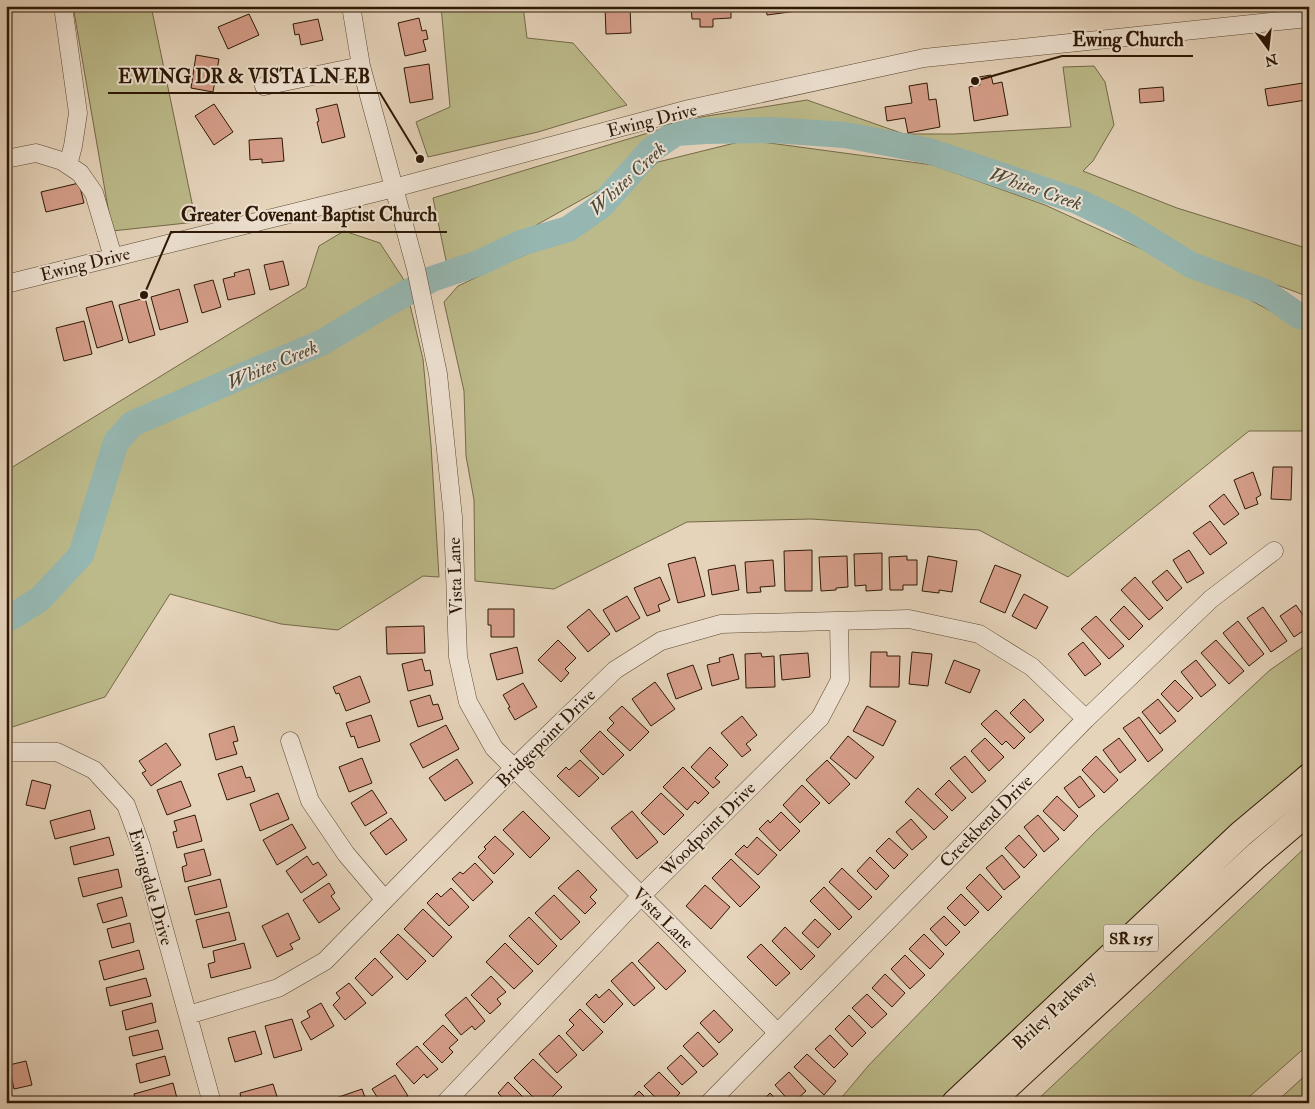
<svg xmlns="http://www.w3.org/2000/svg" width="1315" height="1109" font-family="'IM FELL Double Pica',serif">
<rect width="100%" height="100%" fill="#e5d3ba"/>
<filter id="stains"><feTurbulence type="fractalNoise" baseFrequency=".004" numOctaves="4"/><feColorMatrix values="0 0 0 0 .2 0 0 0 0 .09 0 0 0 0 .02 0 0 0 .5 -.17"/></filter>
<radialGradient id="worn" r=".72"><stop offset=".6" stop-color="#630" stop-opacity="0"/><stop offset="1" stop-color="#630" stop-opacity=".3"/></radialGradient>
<path fill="#bcba8a" stroke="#746948" d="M73 6H151L196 222 112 231Z
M441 6H523L527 38 573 43 627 105 538 132 428 157 416 122 450 107Z
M1094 66 1105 82 1114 125 1093 161 1083 171 1177 208 1309 249V297L1195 254 1061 185 923 143 804 121 706 122 661 135 606 186 515 237 447 265 433 198 701 117 807 100 904 134H954L1071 127 1063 67Z
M747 140 933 165 1045 205 1234 291 1309 332V431H1249L1068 577 979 530 811 519 687 522 554 589 475 581 474 500 466 456 464 391 444 302 458 286 513 260 594 226 658 162Z
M344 231 380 243 404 280 423 359 431 445 439 577 423 576 338 630 281 624 170 594 105 697 6 729V471L306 287 319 246Z
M1309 643V758L940 1103H837L869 1065 1095 832 1270 670Z
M1309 844V1044L1242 1103H1034Z
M1309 1072V1090L1296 1103H1275Z"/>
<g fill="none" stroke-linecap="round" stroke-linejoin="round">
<path stroke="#96b7b1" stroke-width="26" d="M6 618H10L40 599 81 555 116 442 132 424 256 370 321 343 383 306 432 279 479 263 521 243 568 229 601 206 651 150 676 133 705 131 772 130 845 135 929 151 1077 201 1123 223 1191 265 1265 292 1299 316 1309 317"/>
</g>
<path fill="#d69e8a" stroke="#2d1805" d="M605 6H630L631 33 606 34Z
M691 6H731V18L713 19V27H700V19H692Z
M766 6H812V9L767 15Z
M249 14 259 35 228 49 218 27Z
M419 18 422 31 426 30 428 39 423 40 426 51 405 56 398 23Z
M318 19 323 40 301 45 299 34 295 35 293 24Z
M196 55 219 59 213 92 191 88Z
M429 64 433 99 410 103 404 68Z
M991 75 993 84 1002 82 1008 115 974 121 969 87 980 85 979 77Z
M927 83 929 100 936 99 940 127 908 133 905 118 887 121 885 107 912 103 909 86Z
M1303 83 1306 100 1268 106 1265 89Z
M1163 87 1164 101 1140 103 1139 89Z
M214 104 233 132 214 145 195 116Z
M337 104 345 137 322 143 317 122 319 121 316 109Z
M282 138 284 161 262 163V159L250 160 249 140Z
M79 183 84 203 46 212 41 192Z
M283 261 289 285 270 290 264 265Z
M249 269 255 294 228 300 223 279 235 276 234 273Z
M213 280 221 307 202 313 194 285Z
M179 289 188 322 160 330 151 297Z
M145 298 155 335 129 343 119 305Z
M112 301 123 340 97 348 86 308Z
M84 321 92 354 64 361 56 328Z
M1273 467H1292L1291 500 1271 499Z
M1253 472 1261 495 1256 498 1258 504 1245 509 1234 480Z
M1224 494 1239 514 1224 525 1209 506Z
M1210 521 1227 543 1210 555 1193 533Z
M812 550V591H785L784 551Z
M1189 550 1204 573 1187 583 1173 560Z
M882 553V590L866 591V585L855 586 854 554Z
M847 556 848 587 836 588V590L821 591 819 557Z
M907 556V560H917V585H903V590H890L889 557Z
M928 556 957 561 952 592 939 590V593L922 591Z
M695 557 705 596 678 603 668 564Z
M773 560 775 586 760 587 761 592 747 593 745 562Z
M735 565 739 590 712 595 708 570Z
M995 565 1021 575 1005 613 980 602Z
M1167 570 1182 588 1167 601 1152 582Z
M660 577 670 600 658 605 660 611 647 616 634 588Z
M1135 577 1163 608 1149 620 1121 590Z
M1024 594 1048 607 1036 629 1012 616Z
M627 596 640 618 616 632 603 610Z
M1296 605 1309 624V627L1294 637 1280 616Z
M1124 606 1143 626 1129 640 1110 620Z
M1263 607 1287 641 1271 652 1247 618Z
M488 609H514V637H491V625H488Z
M589 609 610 634 588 652 567 627Z
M1096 616 1124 646 1109 659 1081 629Z
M1238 621 1264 654 1249 666 1223 633Z
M424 626 425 653 387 654 386 627Z
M558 640 576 658 565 669 569 673 561 682 538 660Z
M1216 640 1244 671 1229 684 1201 653Z
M1083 642 1101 664 1085 676 1068 654Z
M517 647 523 673 497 680 490 654Z
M871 652H887V656H900L899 687H870Z
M912 652 932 654 928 686 909 684Z
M761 653 762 657 774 656 775 687 746 688 745 654Z
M808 653 810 677 782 680 780 655Z
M733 654 739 679 712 686 707 665 720 662 719 658Z
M422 659 425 671 430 670 433 685 408 691 402 664Z
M954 660 980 670 970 693 945 683Z
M1196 660 1216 685 1201 697 1181 672Z
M693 665 702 689 676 699 667 674Z
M360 676 370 702 346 711 339 693 336 694 333 687Z
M1175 680 1193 698 1178 712 1161 694Z
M655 682 675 709 651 726 632 699Z
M523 683 537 707 515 720 508 708 510 707 503 695Z
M430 695 433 705 438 704 443 719 418 727 410 701Z
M1024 699 1044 720 1030 733 1010 713Z
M1158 699 1176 721 1160 734 1142 712Z
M622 706 649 732 630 751 607 730 614 723 609 718Z
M867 706 896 721 883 746 853 731Z
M996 710 1025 738 1014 749 1006 741 1002 745 981 724Z
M371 715 380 741 358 748 354 736 351 737 346 723Z
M742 716 757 735 746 744 751 750 742 757 721 733Z
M1139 717 1163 750 1148 762 1123 728Z
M446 725 459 749 423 768 410 744Z
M234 726 238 741 233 742 237 754 216 760 209 734Z
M600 731 624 755 603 775 580 751Z
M848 736 874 757 856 779 830 758Z
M985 738 1004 757 989 771 971 751Z
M1119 738 1136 760 1120 773 1103 750Z
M166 743 181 765 151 786 142 773 146 771 139 761Z
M710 747 728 765 715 778 720 782 713 788 691 767Z
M965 756 986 781 972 793 950 768Z
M1096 756 1118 780 1104 793 1082 770Z
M362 758 372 783 349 792 339 767Z
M457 759 473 783 445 801 429 778Z
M580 760 599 778 579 797 557 776 566 767 569 770Z
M827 760 850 784 829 804 806 780Z
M242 766 246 778 250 777 255 791 227 800 218 774Z
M683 767 709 793 698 804 695 801 687 810 663 787Z
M1080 776 1095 796 1079 808 1064 788Z
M32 780 51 785 45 809 26 805Z
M949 780 966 798 952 811 935 794Z
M181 781 191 806 167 815 157 790Z
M802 785 820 803 800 823 783 805Z
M918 788 948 817 934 830 905 802Z
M372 790 387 813 365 826 351 803Z
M278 793 289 819 260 831 250 804Z
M661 793 684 815 664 835 641 813Z
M1057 796 1078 816 1064 831 1043 811Z
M90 810 95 829 55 839 50 821Z
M523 811 550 838 530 858 503 830Z
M632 811 658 842 637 859 611 828Z
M781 812 800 831 780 851 759 829 768 820 770 823Z
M195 815 202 841 177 848 173 832 177 831 174 821Z
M1038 815 1059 839 1044 852 1024 827Z
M391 818 407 840 386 855 370 833Z
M911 819 927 837 912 850 896 832Z
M292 824 306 848 277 865 263 840Z
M1019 835 1037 855 1024 868 1005 848Z
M495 836 514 854 494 874 478 857 486 849 484 847Z
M109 837 114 855 74 865 70 847Z
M757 837 777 855 758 875 735 854 744 845 747 848Z
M889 838 908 855 894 869 876 851Z
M204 849 211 875 185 882 182 867 187 865 184 854Z
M1002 855 1020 877 1004 890 986 868Z
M307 856 313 865 318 862 327 875 301 893 286 871Z
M870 857 889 876 876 890 857 871Z
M731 859 760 887 740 907 712 878Z
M475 863 493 882 473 901 452 879 460 872 463 874Z
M842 868 872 897 859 910 829 882Z
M118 869 122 887 83 897 78 878Z
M578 870 597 890 590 897 596 903 585 914 558 888Z
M980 874 1002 897 988 911 966 888Z
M220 879 227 907 195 915 188 887Z
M329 883 335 893 331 896 340 909 319 923 303 900Z
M705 885 730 907 711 929 686 906Z
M824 887 852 917 839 930 810 901Z
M451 888 469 907 449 926 427 903 437 893 441 897Z
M961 894 979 912 965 926 947 908Z
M554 895 580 922 561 940 535 913Z
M122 897 127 916 103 923 97 904Z
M423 909 452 937 433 957 404 929Z
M229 912 236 940 203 948 196 920Z
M288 913 300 939 290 944 293 949 277 957 262 926Z
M944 916 960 932 946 946 930 929Z
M529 917 557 946 538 965 509 936Z
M815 919 831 934 818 948 802 933Z
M130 923 134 942 112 948 107 929Z
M785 927 815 956 801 970 772 941Z
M398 934 426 961 407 980 380 952Z
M924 934 944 954 930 969 909 949Z
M658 942 686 971 666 990 638 961Z
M244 943 251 968 211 978 208 964 215 962 213 951Z
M505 943 533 971 514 989 486 962Z
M761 944 790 973 776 986 747 957Z
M139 950 144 969 104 980 99 961Z
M905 955 925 975 910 989 891 969Z
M375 958 393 977 372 996 355 978Z
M632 962 655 988 634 1006 611 981Z
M885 974 905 993 892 1007 872 988Z
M491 976 506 992 497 999 501 1004 490 1014 471 995Z
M146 978 151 996 110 1006 106 988Z
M349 983 366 1003 345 1020 333 1005 340 998 336 993Z
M609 989 623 1004 604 1023 586 1004 596 994 599 998Z
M867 994 887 1014 872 1028 852 1008Z
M466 997 485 1021 475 1030 472 1026 461 1035 445 1015Z
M152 1003 156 1022 126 1030 122 1011Z
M321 1003 334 1026 311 1040 301 1022 310 1017 307 1011Z
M580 1009 603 1032 583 1051 566 1033 574 1025 569 1020Z
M714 1010 733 1030 719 1043 700 1023Z
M849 1015 866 1033 852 1047 835 1029Z
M292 1019 302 1050 274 1058 265 1026Z
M443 1025 458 1040 449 1048 453 1052 442 1063 423 1044Z
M158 1030 163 1049 133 1056 129 1037Z
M255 1031 262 1054 235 1062 228 1038Z
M698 1032 718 1054 703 1067 683 1046Z
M559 1035 577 1055 557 1073 539 1054Z
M830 1035 848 1054 834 1068 815 1049Z
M417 1046 438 1069 427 1078 424 1074 414 1084 396 1064Z
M807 1054 836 1081 824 1095 794 1067Z
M681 1055 697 1072 682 1085 667 1068Z
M165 1056 170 1075 140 1083 136 1064Z
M533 1059 562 1087 546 1103H539L514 1078Z
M26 1061 32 1085 14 1089 9 1065Z
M659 1072 680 1093 673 1100 670 1097 663 1103H661L644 1086Z
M789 1072 806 1091 793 1103H791L775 1085Z
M395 1075 408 1096 398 1103H395L394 1101 391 1103H381L372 1089Z
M508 1082 529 1103H497L502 1097 498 1093Z
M173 1083 178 1102 136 1103 134 1094Z
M273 1084 279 1103H242L240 1093Z
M362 1089 367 1103H337L336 1098Z
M639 1091 651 1103H627Z
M770 1093 780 1103H760Z"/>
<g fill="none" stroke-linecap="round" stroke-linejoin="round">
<defs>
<path id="minor" d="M63 6 78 113 73 146 68 165
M351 6 361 66 416 269 438 374 453 517 458 657 468 702 494 748 777 1032
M264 86 361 66
M6 159 36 153 62 161 80 173 94 193 113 257
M6 284 394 188 689 109 924 58 1309 18
M290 741 310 801 346 854 385 900
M6 752H57L94 770 126 805 141 846 212 1103
M188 1015 278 988 325 961 514 768 615 670 661 641 721 624 909 619 979 634 1032 667 1086 719
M445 1103 641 896 820 718 840 680 839 621
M709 1103 1086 719 1211 599 1274 551"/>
<path id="highway" d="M955 1103 1241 834 1309 777
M989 1103 1256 856 1309 811"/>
</defs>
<use href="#minor" stroke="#5b4732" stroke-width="19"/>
<use href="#highway" stroke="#2d1805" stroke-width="28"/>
<use href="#minor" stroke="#eee2d2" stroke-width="18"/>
<use href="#highway" stroke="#e5d3ba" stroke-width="26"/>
</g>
<g text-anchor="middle" stroke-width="4" stroke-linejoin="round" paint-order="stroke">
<rect fill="#eee2d2" stroke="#675542" stroke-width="1" x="1103.5" y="924.5" width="55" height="27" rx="4"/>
<g font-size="16" font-weight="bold" fill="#2d1805">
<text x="1131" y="944">SR 155</text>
</g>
<g font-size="18" fill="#2d1805" stroke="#eee2d2">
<text transform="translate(652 120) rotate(-14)" y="6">Ewing Drive</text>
<text transform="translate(85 264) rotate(-14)" y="6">Ewing Drive</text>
<text transform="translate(455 576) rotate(-92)" y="6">Vista Lane</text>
<text transform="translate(546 738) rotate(-45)" y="6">Bridgepoint Drive</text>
<text transform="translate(986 821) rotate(-45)" y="6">Creekbend Drive</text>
<text transform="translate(708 829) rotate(-45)" y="6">Woodpoint Drive</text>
<text transform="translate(151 887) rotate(74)" y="6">Ewingdale Drive</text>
<text transform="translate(663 918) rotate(45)" y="6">Vista Lane</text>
<text transform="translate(1054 1010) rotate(-43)" y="6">Briley Parkway</text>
</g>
<g font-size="19" font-style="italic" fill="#4c4839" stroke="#eee2d2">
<text transform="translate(627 178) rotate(-43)" y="7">Whites Creek</text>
<text transform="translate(1036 188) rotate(19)" y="7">Whites Creek</text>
<text transform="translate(272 364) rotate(-23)" y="7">Whites Creek</text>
</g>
</g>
<path fill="none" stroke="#2d1805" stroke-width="2" d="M975 81L1062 56H1193M420 159L380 93H108M144 295L171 232H447"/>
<g fill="#2d1805" stroke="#eee2d2" stroke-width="2">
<circle cx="975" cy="81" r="5"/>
<circle cx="420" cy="159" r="5"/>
<circle cx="144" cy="295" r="5"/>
</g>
<g font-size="19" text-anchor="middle" font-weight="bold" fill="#2d1805" stroke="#eee2d2" stroke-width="4" stroke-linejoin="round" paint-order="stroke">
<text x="1128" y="46">Ewing Church</text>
<text x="244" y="83">EWING DR &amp; VISTA LN EB</text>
<text x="309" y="221">Greater Covenant Baptist Church</text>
</g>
<rect width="1315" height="1109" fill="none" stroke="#e5d3ba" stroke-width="25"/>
<rect x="8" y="8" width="1300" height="1094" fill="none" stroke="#2d1805" stroke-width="2.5"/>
<rect x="12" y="12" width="1290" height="1084" fill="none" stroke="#2d1805"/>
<g transform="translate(1268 48) rotate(165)" stroke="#eee2d2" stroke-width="4" paint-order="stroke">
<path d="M0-4L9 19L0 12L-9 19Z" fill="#2d1805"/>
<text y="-8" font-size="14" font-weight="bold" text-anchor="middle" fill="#2d1805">N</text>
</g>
<rect width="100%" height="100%" filter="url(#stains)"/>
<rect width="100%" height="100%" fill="url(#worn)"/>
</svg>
